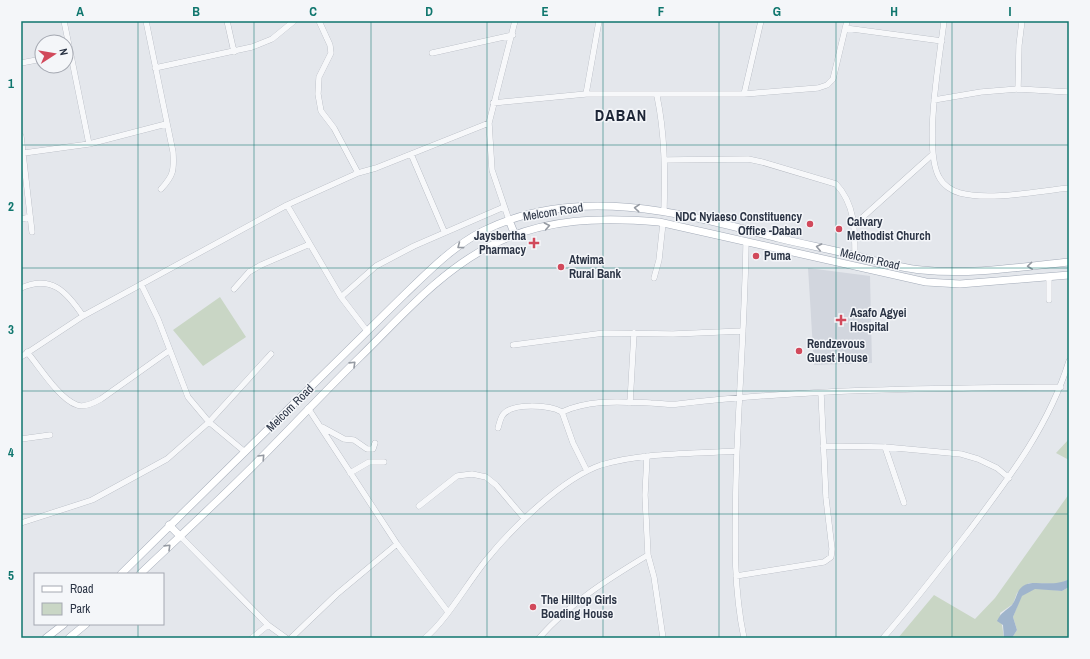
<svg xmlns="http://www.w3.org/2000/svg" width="1090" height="659" font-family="'Archivo Narrow',sans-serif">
<rect width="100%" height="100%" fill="#e4e7ec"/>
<path fill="#d2d6de" d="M808 268 870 276 872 363 814 365Z"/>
<path fill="#c9d6c5" d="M220 297 246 337 203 366 173 330Z
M1069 439V460L1056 453Z
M1069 494V579L1059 584 1029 583 1017 593 1013 604 1000 613 1004 638H898L934 595 975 619 995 598Z
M1069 587V638H1012L1017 630 1013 617 1021 596 1035 588 1062 591Z"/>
<path fill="#9fb4cc" d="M1069 579V587L1062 591 1035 589 1022 596 1013 617 1017 630 1012 638H1004L1003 625 997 621C1001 612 1006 611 1012 605 1017 599 1016 591 1023 586 1033 579 1053 588 1069 579Z"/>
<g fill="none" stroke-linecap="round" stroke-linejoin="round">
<defs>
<path id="minor" d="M64 21 89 144
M146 21 173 152C174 170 174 175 161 189
M227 21 234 52
M319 21 330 45 331 53 319 77 318 94 321 111 334 128 358 173
M944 21C940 56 923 148 939 177 943 185 952 191 960 193 990 201 1038 191 1069 188
M845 28 942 41
M432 53 513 35
M21 63 42 59
M155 68 252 47 272 39 294 21
M1018 89 1019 45 1022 21
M586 94 599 21
M744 94 761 21
M657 96C665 134 665 172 664 211
M934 100 981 92 1018 89 1069 92
M493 103 586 94H744L818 88 827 85 833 79 847 21
M21 136 32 232
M24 153 89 144 166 124
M411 154 444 231
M665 160 748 159 762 162 836 184C855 204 855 230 855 256
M287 205 341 297 367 331
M21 219 30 217
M509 220 492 170 489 123 515 21
M854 225 933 154
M654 278 659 260 663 223
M141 284 158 319 188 397 209 422 245 452
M21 288C51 274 67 292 83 316
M234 289 249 272 261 265 310 244
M341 297 376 266 414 246 504 207
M1049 300V277
M513 345 604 333 673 334 743 331
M27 352C39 366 59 399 77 405 84 408 94 403 101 399L170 350
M21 357 83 316 287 205 358 173 376 168 489 123
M630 403 634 333
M308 408 397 544 448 612
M562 412C591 399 620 402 651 403 660 403 669 405 678 404 804 389 934 388 1061 387
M322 427 344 439 354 440 367 449H373L375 443
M498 428C499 425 500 420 502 416 511 402 549 405 562 412L573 443 587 471
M21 439 50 435
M823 446 885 447 961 454 978 459 997 468 1009 478
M885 447 904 503
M647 456 645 495 648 555 654 577 663 638
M350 473 369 462H384
M419 506 457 476 472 474 486 477 496 485 524 518
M21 523 92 500 167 459 209 422 271 354
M180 536 268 625 286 638
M736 576 824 562 831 557 832 549 826 498 821 393
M252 638 268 625
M291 638 337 594 397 544
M425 638C447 620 468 582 487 559 512 528 563 478 601 465 644 452 692 454 737 451
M539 638C570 603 608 579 648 555
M744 638C733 586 735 534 736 481 738 401 745 322 746 242
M883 638C913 604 941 567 969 531 1009 478 1049 426 1069 361"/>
<path id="major" d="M509 220 515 235
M169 525 180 536
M121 574 404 295C428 272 453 246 483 231 577 184 683 213 778 238 803 244 828 249 853 255 876 261 898 268 922 270 971 275 1020 267 1069 262
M140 574C178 538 217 502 254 465 290 429 324 392 360 357 401 317 440 271 492 245 544 218 602 217 659 222L926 282 960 284 1069 275
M46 638 64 624
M69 638 86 624"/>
</defs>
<use href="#minor" stroke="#a9aeb7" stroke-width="6"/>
<use href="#major" stroke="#a3abb8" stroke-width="8"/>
<use href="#minor" stroke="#f7f8fa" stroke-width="5.5"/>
<use href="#major" stroke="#fff" stroke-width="7"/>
</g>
<defs><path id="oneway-chevron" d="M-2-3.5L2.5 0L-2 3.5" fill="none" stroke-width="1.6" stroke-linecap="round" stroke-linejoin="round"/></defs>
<g stroke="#959aa2">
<use href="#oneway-chevron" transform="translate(637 208) rotate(-175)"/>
<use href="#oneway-chevron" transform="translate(547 226) rotate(-11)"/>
<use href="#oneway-chevron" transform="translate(460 246) rotate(143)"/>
<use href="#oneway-chevron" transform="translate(819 247) rotate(-167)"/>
<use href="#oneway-chevron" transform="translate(1030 266) rotate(174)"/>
<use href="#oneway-chevron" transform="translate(353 364) rotate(-44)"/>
<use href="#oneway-chevron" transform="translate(262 457) rotate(-47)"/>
<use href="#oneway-chevron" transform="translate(168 547) rotate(-44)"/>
</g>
<path fill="none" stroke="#0f766e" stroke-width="1" stroke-opacity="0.55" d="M138 21V574M254 21V638M371 21V638M487 21V638M603 21V638M719 21V638M836 21V638M952 21V638M21 145H1069M21 268H1069M21 391H1069M21 514H1069M138 624V638"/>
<g fill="#d1495b" stroke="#f4f6f9" stroke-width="1.5">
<circle cx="810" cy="224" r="4"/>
<circle cx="839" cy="229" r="4"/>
<path d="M532 237h4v4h4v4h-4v4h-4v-4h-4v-4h4z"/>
<circle cx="756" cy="256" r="4"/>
<circle cx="561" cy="267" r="4"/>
<path d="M839 314h4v4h4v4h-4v4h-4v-4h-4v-4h4z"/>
<circle cx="799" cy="351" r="4"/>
<circle cx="533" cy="607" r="4"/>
</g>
<g text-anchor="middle" stroke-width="3" stroke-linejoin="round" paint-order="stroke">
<g font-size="12" fill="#2b3445" stroke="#f4f6f9">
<text transform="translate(553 212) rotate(-9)" y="4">Melcom Road</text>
<text transform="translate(870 259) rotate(13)" y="4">Melcom Road</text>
<text transform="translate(290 408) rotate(-45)" y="4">Melcom Road</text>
</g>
<g font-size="12" font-weight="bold" fill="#2b3445" stroke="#f4f6f9" text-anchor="start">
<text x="802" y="221" text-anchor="end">NDC Nyiaeso Constituency<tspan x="802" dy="14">Office -Daban</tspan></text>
<text x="847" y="226">Calvary<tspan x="847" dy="14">Methodist Church</tspan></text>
<text x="526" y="240" text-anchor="end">Jaysbertha<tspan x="526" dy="14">Pharmacy</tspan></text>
<text x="764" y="260">Puma</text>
<text x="569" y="264">Atwima<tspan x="569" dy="14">Rural Bank</tspan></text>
<text x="850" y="317">Asafo Agyei<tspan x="850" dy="14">Hospital</tspan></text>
<text x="807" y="348">Rendzevous<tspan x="807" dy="14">Guest House</tspan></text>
<text x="541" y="604">The Hilltop Girls<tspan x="541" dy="14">Boading House</tspan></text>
</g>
<g font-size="16" font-weight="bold" letter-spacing="1" fill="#1d2536" stroke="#f4f6f9">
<text x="621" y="121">DABAN</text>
</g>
</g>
<rect width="1090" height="659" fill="none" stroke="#f4f6f9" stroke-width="44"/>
<rect x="34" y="573" width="130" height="52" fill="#f4f6f9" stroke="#a4a8b1"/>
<rect x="42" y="586" width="20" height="6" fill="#ffffff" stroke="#a4a8b1"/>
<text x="70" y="593" font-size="12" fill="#2b3445">Road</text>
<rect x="42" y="603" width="20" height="12" fill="#c9d6c5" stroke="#a4a8b1"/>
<text x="70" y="613" font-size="12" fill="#2b3445">Park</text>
<g transform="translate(54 54) rotate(78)"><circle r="19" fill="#f4f6f9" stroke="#a4a8b1"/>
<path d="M0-3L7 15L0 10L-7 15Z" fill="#d1495b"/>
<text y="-6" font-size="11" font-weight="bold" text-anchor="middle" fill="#2b3445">N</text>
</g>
<rect x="22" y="22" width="1046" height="615" fill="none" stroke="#0f766e" stroke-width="1.5"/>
<g font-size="13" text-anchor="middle" font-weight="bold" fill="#0f766e">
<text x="80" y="16">A</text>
<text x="196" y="16">B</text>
<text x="313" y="16">C</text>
<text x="429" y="16">D</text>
<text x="545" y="16">E</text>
<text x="661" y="16">F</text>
<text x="777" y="16">G</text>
<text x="894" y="16">H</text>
<text x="1010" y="16">I</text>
<text x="11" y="88">1</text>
<text x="11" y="211">2</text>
<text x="11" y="334">3</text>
<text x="11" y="457">4</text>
<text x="11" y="580">5</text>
</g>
</svg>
